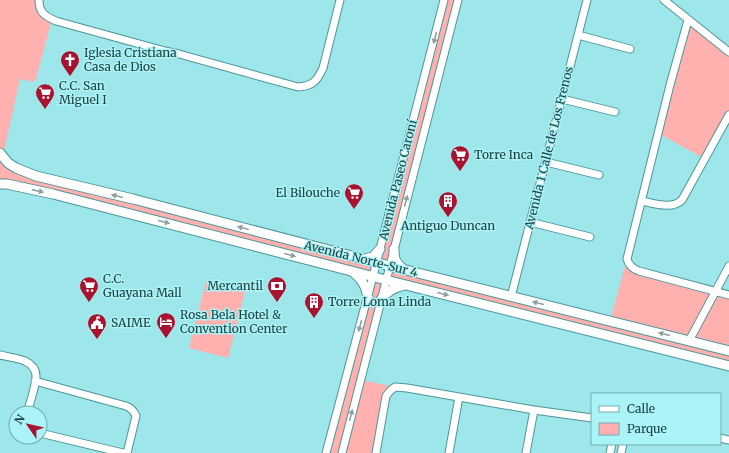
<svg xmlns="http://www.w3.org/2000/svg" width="729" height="453" font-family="Merriweather,serif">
<rect width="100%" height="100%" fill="#9de6e9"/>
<path fill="#ffb0af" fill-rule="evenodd" d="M0 0H39V7L52 19 36 79 33 82 20 79 3 156 16 168 376 263 444 0H458L390 266 610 321 627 259 631 267 729 295V366L386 280 361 380 395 387 390 390 376 453H326L373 276 0 184ZM377 263 389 266 386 280 373 276Z
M688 20 729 52V115L705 159 658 133Z
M206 281 245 291 228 358 189 348Z"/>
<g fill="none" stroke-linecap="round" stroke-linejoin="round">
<defs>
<path id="minor" d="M39 0C39 13 45 16 56 21L165 51 179 54 298 87C313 86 317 81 323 68L340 0
M664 0 729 52
M688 20 670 85 627 259C629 266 633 269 639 271L729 295
M578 35 630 49
M562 99 615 112
M546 162 599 175
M641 201C653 203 672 210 682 200L729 115
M530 222 590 237
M511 297 587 0
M689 341 729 266
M0 355C8 357 17 358 25 361 31 364 36 369 36 376 36 385 30 403 27 413
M35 381 126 406C131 408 134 411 136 416L127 453
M40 433 123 453
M720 438 729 440
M326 453 373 276 444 0
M342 453 458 0
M376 453 386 396 390 391 395 387 407 388 534 410 592 418
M449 453 459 397
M526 453 534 410
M610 453 612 444
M621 453 623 444"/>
<path id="major" d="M0 153 8 163 16 168 36 176 133 199 390 266 729 351
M0 184H7L53 194 386 280 729 366
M394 249C394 259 395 262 403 269
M364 259 373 257 380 249
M353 272C362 279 366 286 368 297
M380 301C387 291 393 288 405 285"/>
</defs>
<use href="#minor" stroke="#4c9598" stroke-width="9"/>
<use href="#major" stroke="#4c9598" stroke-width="11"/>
<use href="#minor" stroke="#fff" stroke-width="7"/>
<use href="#major" stroke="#fff" stroke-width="9"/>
</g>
<defs><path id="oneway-solid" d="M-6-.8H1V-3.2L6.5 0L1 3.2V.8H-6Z"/></defs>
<g fill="#90a0a0">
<use href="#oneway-solid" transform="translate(435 38) rotate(104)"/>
<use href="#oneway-solid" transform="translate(38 191) rotate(13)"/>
<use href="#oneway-solid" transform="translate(117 196) rotate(-166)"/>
<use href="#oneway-solid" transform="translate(406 201) rotate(-75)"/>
<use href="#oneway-solid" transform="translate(164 222) rotate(14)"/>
<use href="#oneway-solid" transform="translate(243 228) rotate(-165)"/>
<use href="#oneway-solid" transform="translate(290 255) rotate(15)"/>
<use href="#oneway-solid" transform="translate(443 294) rotate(14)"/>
<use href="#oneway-solid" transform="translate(538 303) rotate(-166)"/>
<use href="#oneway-solid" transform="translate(360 326) rotate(105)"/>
<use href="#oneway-solid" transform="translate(664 334) rotate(-166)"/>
<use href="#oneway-solid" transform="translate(351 415) rotate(-76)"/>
</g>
<defs>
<symbol id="church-pin" viewBox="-11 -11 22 30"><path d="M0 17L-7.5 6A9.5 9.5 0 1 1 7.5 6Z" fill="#aa1330" stroke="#aaf3f6"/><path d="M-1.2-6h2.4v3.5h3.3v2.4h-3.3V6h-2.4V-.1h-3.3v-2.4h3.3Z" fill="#fff"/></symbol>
<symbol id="supermarket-pin" viewBox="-11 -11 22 30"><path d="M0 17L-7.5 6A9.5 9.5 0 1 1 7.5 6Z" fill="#aa1330" stroke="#aaf3f6"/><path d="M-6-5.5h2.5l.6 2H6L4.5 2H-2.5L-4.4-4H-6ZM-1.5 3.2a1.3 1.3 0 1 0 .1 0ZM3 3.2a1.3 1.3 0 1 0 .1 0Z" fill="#fff"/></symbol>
<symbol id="building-pin" viewBox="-11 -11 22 30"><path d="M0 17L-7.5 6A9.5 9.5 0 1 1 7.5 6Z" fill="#aa1330" stroke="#aaf3f6"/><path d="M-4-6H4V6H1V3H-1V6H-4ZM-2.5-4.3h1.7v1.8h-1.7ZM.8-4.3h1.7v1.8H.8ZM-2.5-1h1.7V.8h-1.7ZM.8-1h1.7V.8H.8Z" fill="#fff"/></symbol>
<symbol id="bank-pin" viewBox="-11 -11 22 30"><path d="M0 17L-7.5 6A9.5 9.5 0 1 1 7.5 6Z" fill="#aa1330" stroke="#aaf3f6"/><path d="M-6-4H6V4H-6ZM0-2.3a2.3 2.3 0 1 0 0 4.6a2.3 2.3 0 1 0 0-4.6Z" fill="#fff"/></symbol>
<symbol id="hotel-pin" viewBox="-11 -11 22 30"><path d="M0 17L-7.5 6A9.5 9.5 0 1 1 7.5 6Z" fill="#aa1330" stroke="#aaf3f6"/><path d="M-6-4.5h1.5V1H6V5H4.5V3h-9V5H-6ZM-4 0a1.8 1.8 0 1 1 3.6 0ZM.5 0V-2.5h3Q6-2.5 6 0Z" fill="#fff"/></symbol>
<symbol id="civic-pin" viewBox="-11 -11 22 30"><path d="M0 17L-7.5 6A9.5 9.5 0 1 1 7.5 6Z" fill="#aa1330" stroke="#aaf3f6"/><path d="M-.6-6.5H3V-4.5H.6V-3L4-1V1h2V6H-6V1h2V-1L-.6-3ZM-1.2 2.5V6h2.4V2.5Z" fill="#fff"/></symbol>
</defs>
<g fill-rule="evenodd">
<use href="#church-pin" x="59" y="49" width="22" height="30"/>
<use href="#supermarket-pin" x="34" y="82" width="22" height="30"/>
<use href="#supermarket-pin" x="449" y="144" width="22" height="30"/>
<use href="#supermarket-pin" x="343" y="182" width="22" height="30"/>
<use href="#building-pin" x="437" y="190" width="22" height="30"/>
<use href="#supermarket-pin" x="78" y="275" width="22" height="30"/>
<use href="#bank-pin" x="266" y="275" width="22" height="30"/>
<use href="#building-pin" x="303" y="291" width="22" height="30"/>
<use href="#hotel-pin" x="155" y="311" width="22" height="30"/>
<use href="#civic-pin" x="86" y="312" width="22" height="30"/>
</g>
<g text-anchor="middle" stroke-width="3" stroke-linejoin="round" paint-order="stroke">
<g font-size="12" fill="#224142" stroke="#aaf3f6" text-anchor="start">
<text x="84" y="57">Iglesia Cristiana<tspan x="84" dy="14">Casa de Dios</tspan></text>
<text x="59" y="90">C.C. San<tspan x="59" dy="14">Miguel I</tspan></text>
<text x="474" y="159">Torre Inca</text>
<text x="340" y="197" text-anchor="end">El Bilouche</text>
<text x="448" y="230" text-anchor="middle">Antiguo Duncan</text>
<text x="103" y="283">C.C.<tspan x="103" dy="14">Guayana Mall</tspan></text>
<text x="263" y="290" text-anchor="end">Mercantil</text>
<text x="328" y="306">Torre Loma Linda</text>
<text x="180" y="319">Rosa Bela Hotel &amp;<tspan x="180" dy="14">Convention Center</tspan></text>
<text x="111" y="327">SAIME</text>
</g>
<g font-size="12" fill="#224142" stroke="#aaf3f6">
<text transform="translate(549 148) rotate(-76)" y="4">Avenida 1 Calle de Los Frenos</text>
<text transform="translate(398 180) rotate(-76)" y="4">Avenida Paseo Caroní</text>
<text transform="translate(361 259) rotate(14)" y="4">Avenida Norte-Sur 4</text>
</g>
</g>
<rect x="591" y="393" width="130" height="52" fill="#aaf3f6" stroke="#74acae"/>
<rect x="599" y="406" width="20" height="6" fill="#ffffff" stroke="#74acae"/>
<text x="627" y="413" font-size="12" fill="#224142">Calle</text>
<rect x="599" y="423" width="20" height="12" fill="#ffb0af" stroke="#74acae"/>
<text x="627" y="433" font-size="12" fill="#224142">Parque</text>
<g transform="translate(28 425) rotate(304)"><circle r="19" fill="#aaf3f6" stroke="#74acae"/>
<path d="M0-3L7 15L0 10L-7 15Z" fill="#aa1330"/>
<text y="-6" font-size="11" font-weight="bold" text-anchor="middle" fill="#224142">N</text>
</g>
</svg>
